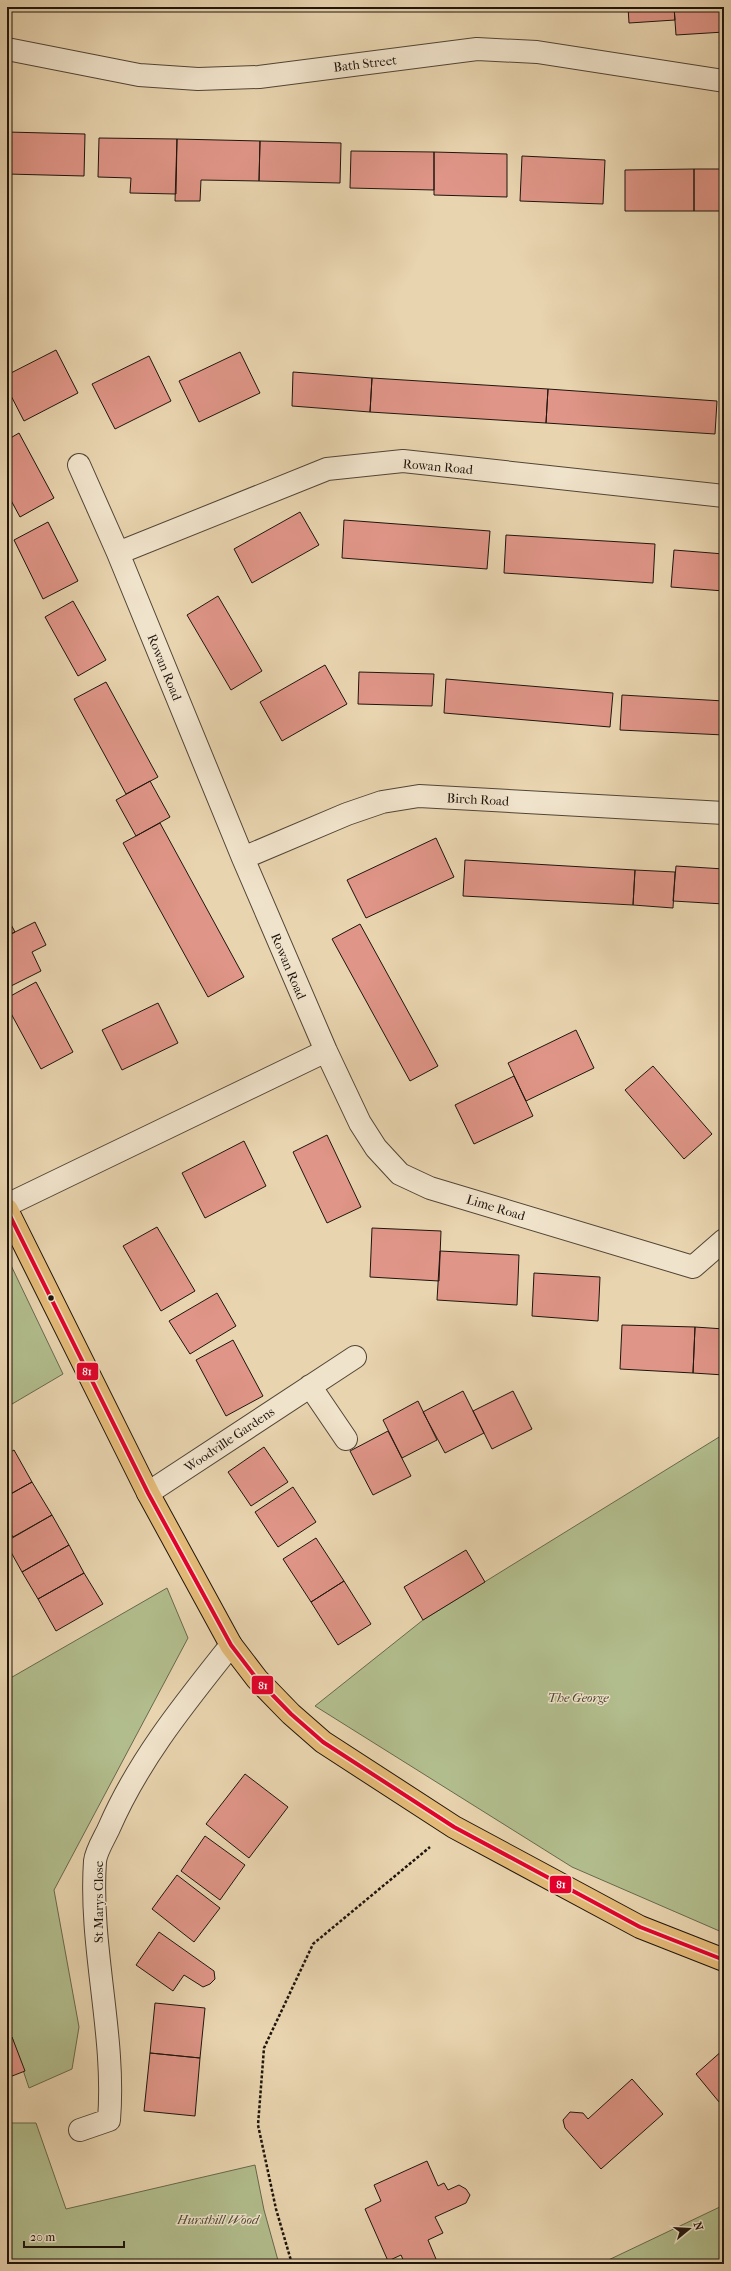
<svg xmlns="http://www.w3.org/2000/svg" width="731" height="2271" font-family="'IM FELL French Canon',serif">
<rect width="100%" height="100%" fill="#e8d4af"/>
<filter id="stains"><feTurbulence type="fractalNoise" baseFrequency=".005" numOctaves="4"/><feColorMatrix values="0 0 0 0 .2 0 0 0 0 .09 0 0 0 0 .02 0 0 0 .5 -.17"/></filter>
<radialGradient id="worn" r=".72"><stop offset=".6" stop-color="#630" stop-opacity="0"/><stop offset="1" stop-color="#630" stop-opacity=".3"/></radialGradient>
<path fill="#b2bd8d" stroke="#68694d" d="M7 1257 63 1374 7 1407Z
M724 1434V1933L572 1867 315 1706 423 1620Z
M167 1588 188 1638 54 1890 79 2027 72 2069 29 2088 12 2037 7 2039V1680Z
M7 2123H36L66 2209 255 2165 264 2210 279 2264H7Z
M724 2205V2264H600Z"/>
<path fill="#df9587" stroke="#1f150d" d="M628 7H674L675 20 629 23Z
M674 7H724V32L676 35Z
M7 132 85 134 84 176 7 174Z
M99 138 177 139 176 194 130 193 131 178 98 177Z
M177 139 260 141 259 181 201 180 200 201H175Z
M260 141 341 143 340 183 259 181Z
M351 151 434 152V190L350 188Z
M434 152 507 154V197L434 195Z
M522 156 605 160 603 204 520 201Z
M694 169H724V211H694Z
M694 169V211H625V170Z
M56 350 78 393 24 421 7 388V375Z
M240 352 260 393 199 422 179 381Z
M149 356 171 401 115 429 92 384Z
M293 372 372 378 370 412 292 406Z
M372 378 548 389 546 423 370 412Z
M548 389 717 401 715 434 546 423Z
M19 433 54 498 20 517 7 493V440Z
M300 512 319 545 252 583 234 549Z
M344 520 490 531 487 569 342 558Z
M48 522 78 581 43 599 14 540Z
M506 535 655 544 653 583 504 573Z
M674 550 724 554V591L671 587Z
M218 596 262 671 231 690 187 615Z
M73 601 106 660 78 676 45 617Z
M325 665 347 704 282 741 260 702Z
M359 672 434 674 432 706 358 704Z
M446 679 613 693 610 727 444 713Z
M106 682 158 777 126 794 74 699Z
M622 695 724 701V735L620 730Z
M150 781 170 817 136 836 116 800Z
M160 823 244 977 208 997 123 843Z
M436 838 454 877 366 918 347 880Z
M465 860 635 870 633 905 463 896Z
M676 866 724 869V904L673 901Z
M635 870 675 872 673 908 633 905Z
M7 917 15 932 7 936Z
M35 922 46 945 32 952 41 971 7 988V936Z
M360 924 438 1066 410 1081 332 939Z
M36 982 73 1052 41 1069 7 1006V998Z
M158 1003 178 1043 122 1070 102 1030Z
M576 1030 594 1068 526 1101 508 1063Z
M653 1066 712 1134 684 1159 625 1090Z
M514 1076 533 1116 474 1144 455 1105Z
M327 1135 361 1207 327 1223 293 1152Z
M244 1141 266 1186 205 1218 182 1173Z
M157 1227 195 1291 161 1311 123 1246Z
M372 1228 441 1231 439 1281 370 1277Z
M440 1251 519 1255 517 1305 437 1300Z
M534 1273 600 1277 598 1321 532 1316Z
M217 1293 236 1326 190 1354 169 1321Z
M622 1325 695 1327 693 1373 620 1369Z
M695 1327 724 1329V1375L693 1373Z
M233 1340 263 1396 226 1416 196 1360Z
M463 1391 484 1433 445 1453 423 1412Z
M513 1391 532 1429 492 1449 473 1411Z
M418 1401 437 1440 402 1458 383 1420Z
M388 1431 411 1476 373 1495 350 1451Z
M264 1447 288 1482 251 1506 228 1472Z
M14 1450 32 1482 7 1496V1454Z
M32 1482 52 1515 13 1537 7 1527V1496Z
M293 1487 316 1522 278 1547 255 1512Z
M52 1515 69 1545 22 1572 7 1545V1541Z
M316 1538 344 1581 311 1602 283 1559Z
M69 1545 84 1573 38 1599 22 1572Z
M466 1550 485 1582 423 1620 404 1587Z
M84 1573 103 1604 56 1631 38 1599Z
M344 1581 371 1624 338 1645 311 1602Z
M245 1774 288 1807 249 1858 206 1824Z
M205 1836 245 1865 220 1900 181 1871Z
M177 1875 220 1908 194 1942 152 1909Z
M159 1932 214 1971 215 1979 210 1984 203 1987 184 1975 173 1991 136 1965Z
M155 2003 205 2008 200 2058 150 2053Z
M12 2037 25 2071 7 2078V2039Z
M724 2049V2108L696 2074Z
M150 2053 200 2058 195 2116 144 2111Z
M632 2079 663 2114 601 2169 565 2128 563 2120 570 2112 583 2113 588 2119Z
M427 2161 438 2186 444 2183 448 2190 459 2185 466 2189 470 2195 466 2203 435 2217 443 2233 428 2240 436 2259 424 2264H405L401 2255 388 2261 365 2209 381 2201 374 2185Z"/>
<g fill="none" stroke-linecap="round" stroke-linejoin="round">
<defs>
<path id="minor" d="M7 49 139 75 198 79 259 77 477 49 537 52 724 81
M79 465 118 553 243 858 326 1051 360 1123 376 1148 400 1174 430 1188 693 1267 724 1240
M118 553 327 469 403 461 724 496
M243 858 347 814 382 802 419 796 724 813
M7 1205 326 1051
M310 1386 346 1439
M148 1493 355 1357
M80 2130 109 2120C116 2034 89 1948 95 1861 96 1851 105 1837 109 1828 139 1759 185 1703 231 1645"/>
<path id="major" d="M7 1210 148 1493 231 1645 257 1679 291 1714 323 1742 454 1827 640 1927 724 1960"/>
</defs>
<use href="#minor" stroke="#514536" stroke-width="24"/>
<use href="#major" stroke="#1f150d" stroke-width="24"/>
<path stroke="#1f150d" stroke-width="2.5" stroke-dasharray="3 2" stroke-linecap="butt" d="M292 2264 276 2209 258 2125 264 2048 313 1944 430 1847"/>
<use href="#minor" stroke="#f0e3cb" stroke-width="22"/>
<use href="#major" stroke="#e4ba78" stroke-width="22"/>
<defs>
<path id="bus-1" d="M7 1210 148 1493 231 1645 257 1679 291 1714 323 1742 454 1827 640 1927 724 1960"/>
</defs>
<use href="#bus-1" stroke="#f0e3cb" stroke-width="7"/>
<use href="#bus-1" stroke="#e4002b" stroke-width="4"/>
</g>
<circle fill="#1f150d" stroke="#f0e3cb" stroke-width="1.5" cx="51" cy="1298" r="3.5"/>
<g text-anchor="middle" stroke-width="3" stroke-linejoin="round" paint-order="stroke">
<g font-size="13" fill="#1f150d" stroke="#f0e3cb">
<text transform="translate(365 63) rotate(-7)" y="5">Bath Street</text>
<text transform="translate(438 466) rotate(5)" y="5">Rowan Road</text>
<text transform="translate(165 667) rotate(68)" y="5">Rowan Road</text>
<text transform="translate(478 799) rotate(3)" y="5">Birch Road</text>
<text transform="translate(289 966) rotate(67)" y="5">Rowan Road</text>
<text transform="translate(496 1207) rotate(17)" y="5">Lime Road</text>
<text transform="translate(229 1439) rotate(-34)" y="5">Woodville Gardens</text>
<text transform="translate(98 1902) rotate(-90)" y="5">St Marys Close</text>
</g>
<g font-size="13" font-style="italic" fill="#4b4733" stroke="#f0e3cb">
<text x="578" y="1702">The George</text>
<text x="218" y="2224">Hursthill Wood</text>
</g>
</g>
<g stroke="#f0e3cb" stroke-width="1.5">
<rect x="76" y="1362" width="23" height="19" rx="4" fill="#e4002b"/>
<rect x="251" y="1675" width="23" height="20" rx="4" fill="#e4002b"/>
<rect x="549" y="1875" width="23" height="19" rx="4" fill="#e4002b"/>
</g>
<g font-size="11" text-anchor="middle" font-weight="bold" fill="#fff">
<text x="87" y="1375">81</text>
<text x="263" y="1689">81</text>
<text x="561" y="1888">81</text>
</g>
<rect width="731" height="2271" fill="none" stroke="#e8d4af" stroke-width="24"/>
<rect x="8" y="8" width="715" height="2255" fill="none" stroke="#1f150d" stroke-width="2"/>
<rect x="12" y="12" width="707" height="2247" fill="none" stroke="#1f150d"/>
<g transform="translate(689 2229) rotate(72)" stroke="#f0e3cb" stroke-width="3" paint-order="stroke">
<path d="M0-3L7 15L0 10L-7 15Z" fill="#1f150d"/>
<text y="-6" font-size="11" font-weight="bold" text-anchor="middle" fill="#1f150d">N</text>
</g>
<path d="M24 2241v6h100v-6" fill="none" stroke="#1f150d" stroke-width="2"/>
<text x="30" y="2241" font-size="12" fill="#1f150d" stroke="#f0e3cb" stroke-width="3" paint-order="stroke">20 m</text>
<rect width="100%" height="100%" filter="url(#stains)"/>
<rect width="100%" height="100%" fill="url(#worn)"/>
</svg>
